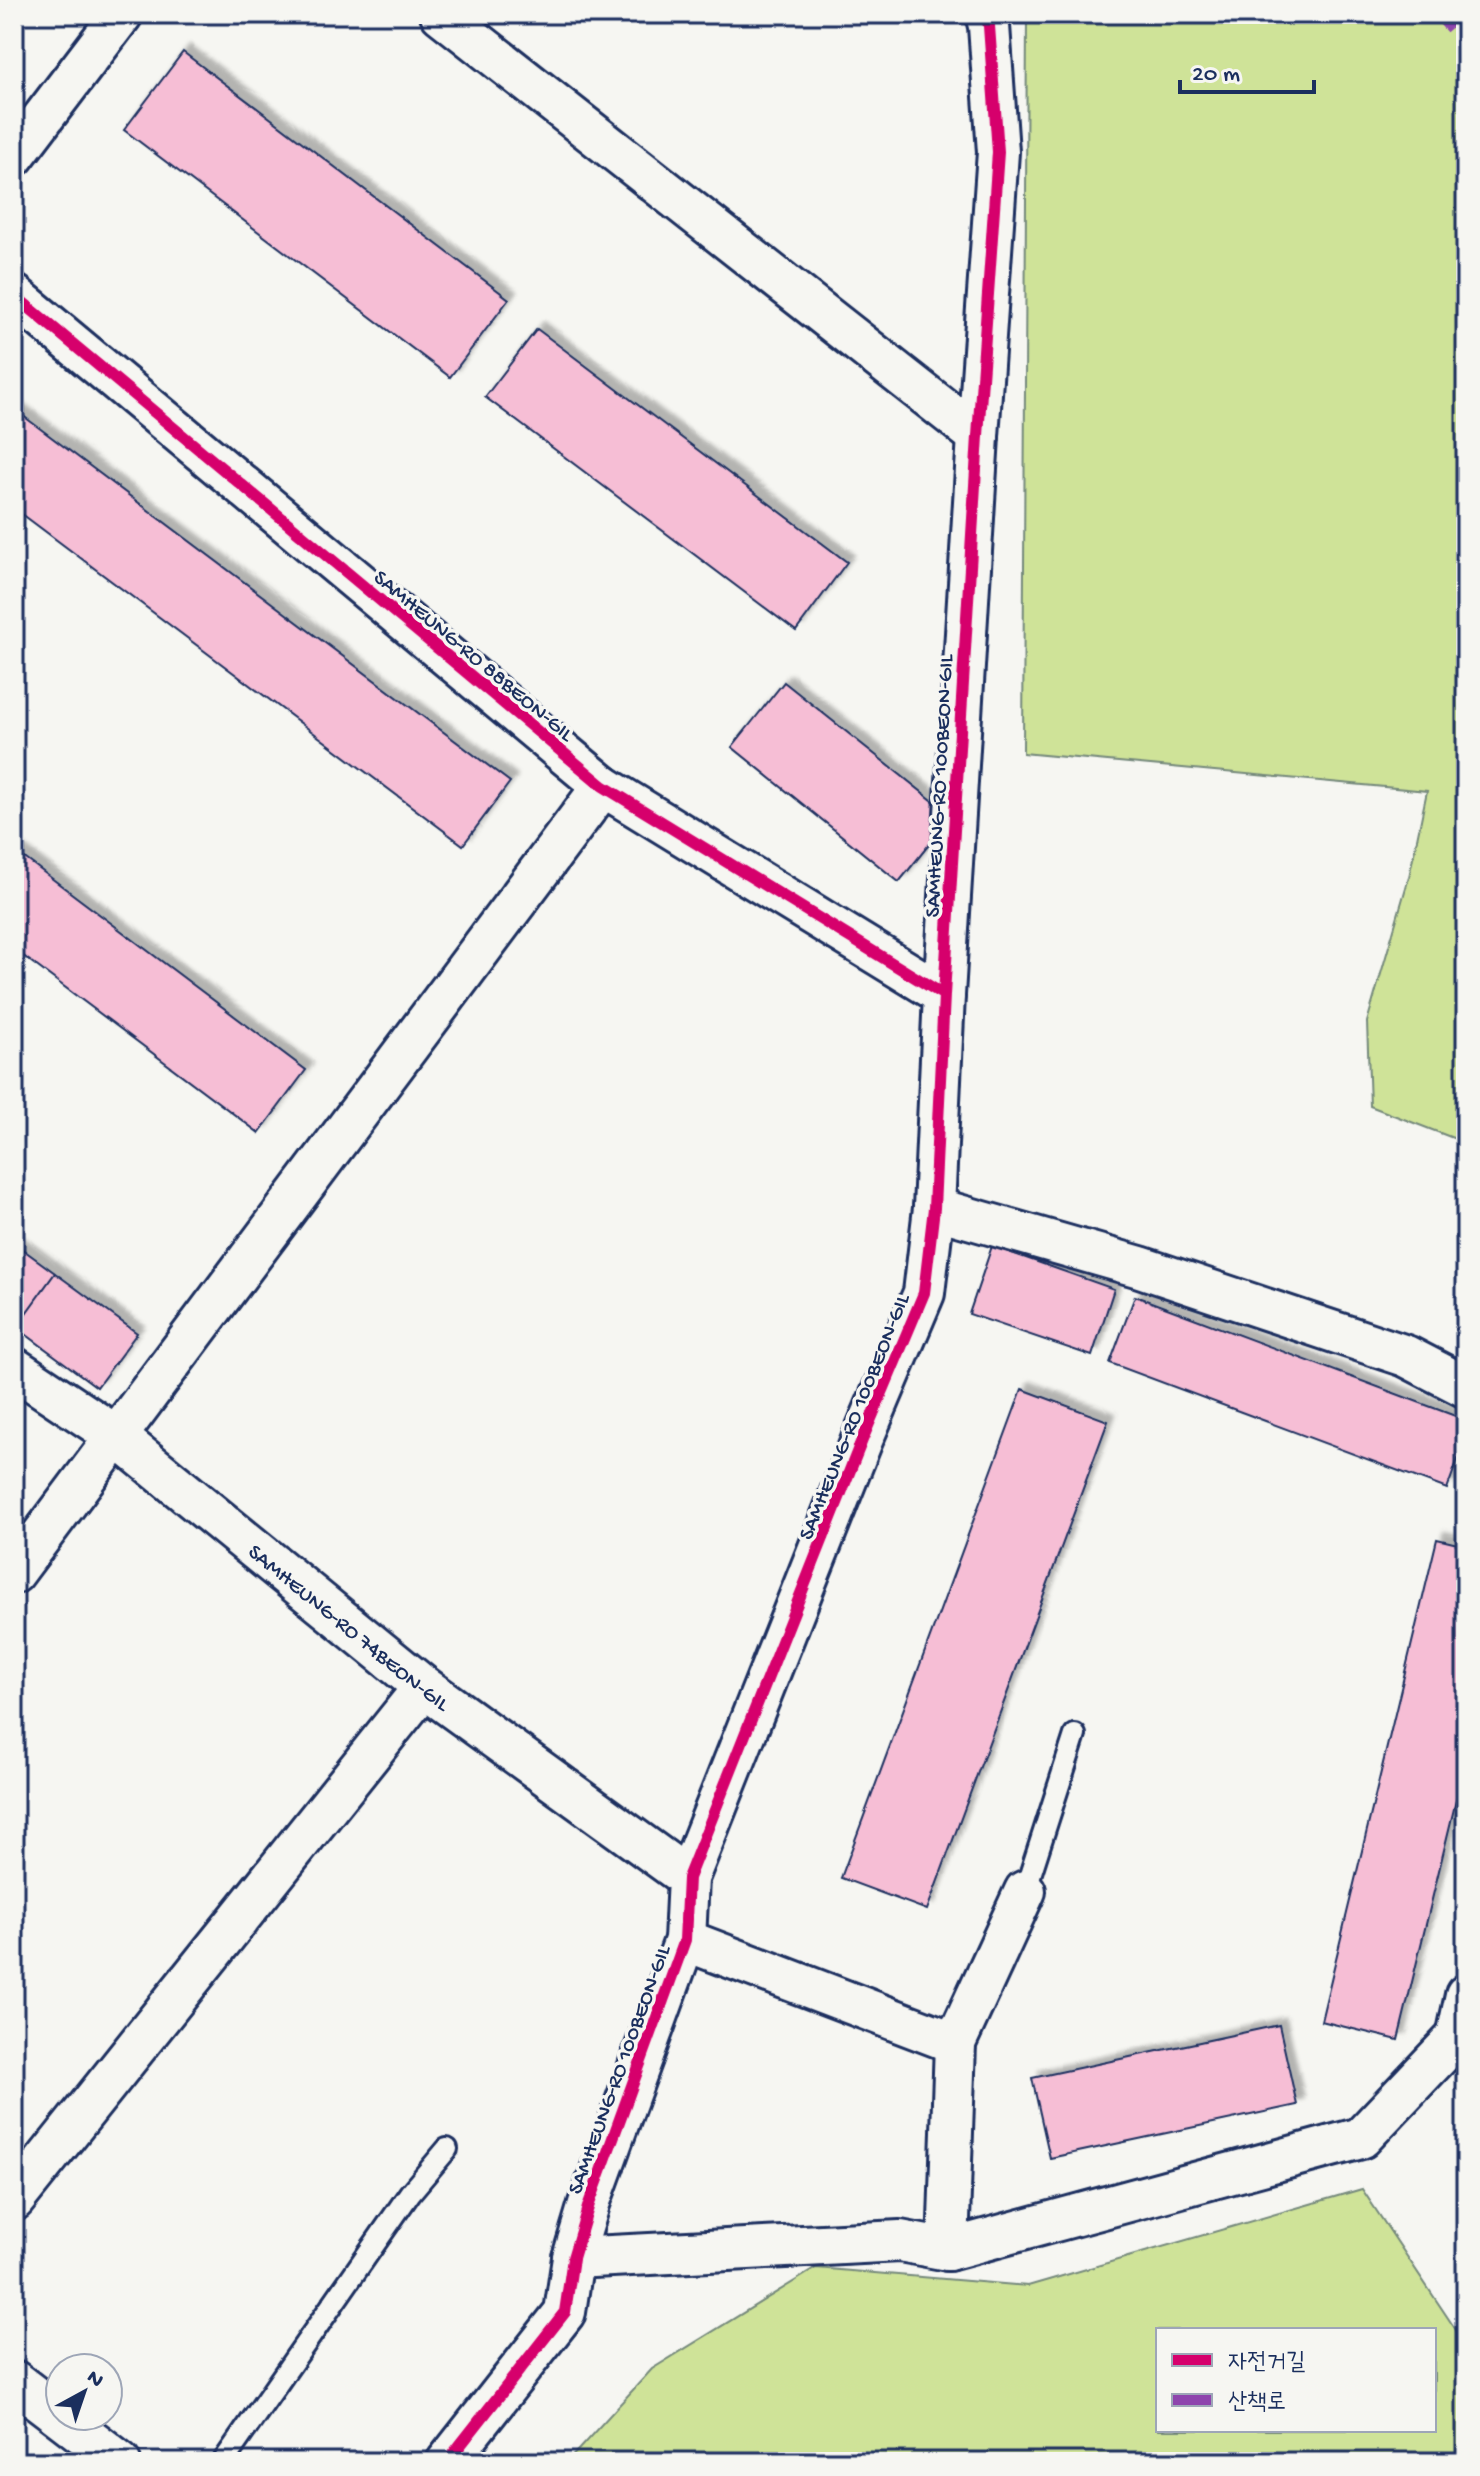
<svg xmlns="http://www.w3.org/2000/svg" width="1480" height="2476" font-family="'Gochi Hand','Poor Story',sans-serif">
<defs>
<filter id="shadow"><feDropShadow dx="7" dy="-7" stdDeviation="2" flood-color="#0004"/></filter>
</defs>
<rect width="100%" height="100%" fill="#f6f6f2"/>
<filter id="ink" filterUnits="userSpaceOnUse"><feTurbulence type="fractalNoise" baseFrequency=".0125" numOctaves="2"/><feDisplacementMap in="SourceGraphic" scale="16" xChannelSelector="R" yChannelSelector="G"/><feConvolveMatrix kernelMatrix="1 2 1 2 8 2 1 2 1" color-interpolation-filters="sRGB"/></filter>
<g filter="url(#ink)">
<path fill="#cfe398" stroke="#75897b" stroke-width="2" fill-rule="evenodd" d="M1027 14H1466V1143L1370 1106 1367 1022 1409 877 1427 791 1023 753Z
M1362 2189 1466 2345V2462H567L652 2369 816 2268 1028 2286ZM1158 2330H1434V2430H1158Z"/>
<path fill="#f6bed5" stroke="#1b2f5e" stroke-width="2" filter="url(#shadow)" d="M183 52 509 299 450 377 124 130Z
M537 329 847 562 796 631 485 397Z
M14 409 510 782 463 845 14 508Z
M784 682 952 816 899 882 732 747Z
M14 850 306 1070 259 1133 14 949Z
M14 1243 55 1273 16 1327 14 1326Z
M992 1246 1114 1289 1092 1356 969 1314Z
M55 1273 137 1333 97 1387 16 1327Z
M1135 1296 1466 1420V1437L1447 1489 1110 1363Z
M1022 1389 1108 1421 927 1910 841 1878Z
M1437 1539 1466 1546V1759L1398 2040 1321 2021Z
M1279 2025 1297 2105 1050 2158 1032 2078Z"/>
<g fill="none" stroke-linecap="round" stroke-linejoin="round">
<defs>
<path id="lane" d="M1025 1891 1075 1735
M223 2462 410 2193 447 2149"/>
<g id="street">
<path d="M441 14 978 436"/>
<path d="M14 156 122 14"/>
<path d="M14 295 603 786 944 995"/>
<path d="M934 1208 1140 1267 1406 1356 1466 1387"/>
<path id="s1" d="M14 1368 116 1436 424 1687 688 1878"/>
<path d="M14 1573 603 786"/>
<path d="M685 1940 955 2043 1025 1891"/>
<path d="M14 2200 424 1687"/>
<path d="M948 2250 955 2043"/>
<path d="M573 2258 900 2241 948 2250 1361 2138 1457 2037 1466 1995"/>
<path d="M14 2381 120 2462"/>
<path d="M447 2462 565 2312 573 2258 589 2204 685 1940 688 1878 862 1440 924 1293 934 1208 944 995 978 436 998 152 989 26 986 14"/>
</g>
</defs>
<use href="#lane" stroke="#1b2f5e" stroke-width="26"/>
<use href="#street" stroke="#1b2f5e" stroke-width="46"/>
<use href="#lane" stroke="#f6f6f2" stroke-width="20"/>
<use href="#street" stroke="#f6f6f2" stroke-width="40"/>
<path stroke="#8e44ad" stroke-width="10" stroke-dasharray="20 10" stroke-linecap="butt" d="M1437 14 1466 47"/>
<defs>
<path id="cycleway" d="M14 295 603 786 944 995
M447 2462 565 2312 573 2258 589 2204 685 1940 688 1878 862 1440 924 1293 934 1208 944 995 978 436 998 152 989 26 986 14"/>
</defs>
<use href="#cycleway" stroke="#f6f6f2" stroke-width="17"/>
<use href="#cycleway" stroke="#d6006c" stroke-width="12"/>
</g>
</g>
<g text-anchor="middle" stroke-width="7" stroke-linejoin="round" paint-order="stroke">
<g font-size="22" fill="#1b2f5e" stroke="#f6f6f2">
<text transform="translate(475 654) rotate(40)" y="8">SAMHEUNG-RO 88BEON-GIL</text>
<text transform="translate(937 786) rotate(-87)" y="8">SAMHEUNG-RO 100BEON-GIL</text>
<text transform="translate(852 1416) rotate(-68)" y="8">SAMHEUNG-RO 100BEON-GIL</text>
<text dy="8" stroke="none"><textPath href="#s1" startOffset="424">SAMHEUNG-RO 74BEON-GIL</textPath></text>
<text transform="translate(617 2069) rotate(-70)" y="8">SAMHEUNG-RO 100BEON-GIL</text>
</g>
</g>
<rect width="1480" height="2476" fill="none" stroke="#f6f6f2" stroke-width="48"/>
<rect x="24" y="24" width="1432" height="2428" fill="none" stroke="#1b2f5e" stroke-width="3" filter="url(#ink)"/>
<rect x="1156" y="2328" width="280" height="104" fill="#f6f6f2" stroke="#9ea6b7" stroke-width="2"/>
<rect x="1172" y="2354" width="40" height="12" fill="#d6006c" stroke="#9ea6b7" stroke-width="2"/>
<text x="1228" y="2368" font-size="24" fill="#1b2f5e">자전거길</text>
<rect x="1172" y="2394" width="40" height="12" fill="#8e44ad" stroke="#9ea6b7" stroke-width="2"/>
<text x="1228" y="2408" font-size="24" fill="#1b2f5e">산책로</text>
<g transform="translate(84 2392) rotate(40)"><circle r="38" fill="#f6f6f2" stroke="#9ea6b7" stroke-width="2"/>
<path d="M0-6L14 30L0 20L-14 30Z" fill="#1b2f5e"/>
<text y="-12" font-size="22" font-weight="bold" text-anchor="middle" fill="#1b2f5e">N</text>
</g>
<path d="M1180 80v12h134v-12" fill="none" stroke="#1b2f5e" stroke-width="4"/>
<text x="1192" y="80" font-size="24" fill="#1b2f5e" stroke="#f6f6f2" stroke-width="6" paint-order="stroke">20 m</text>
</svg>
